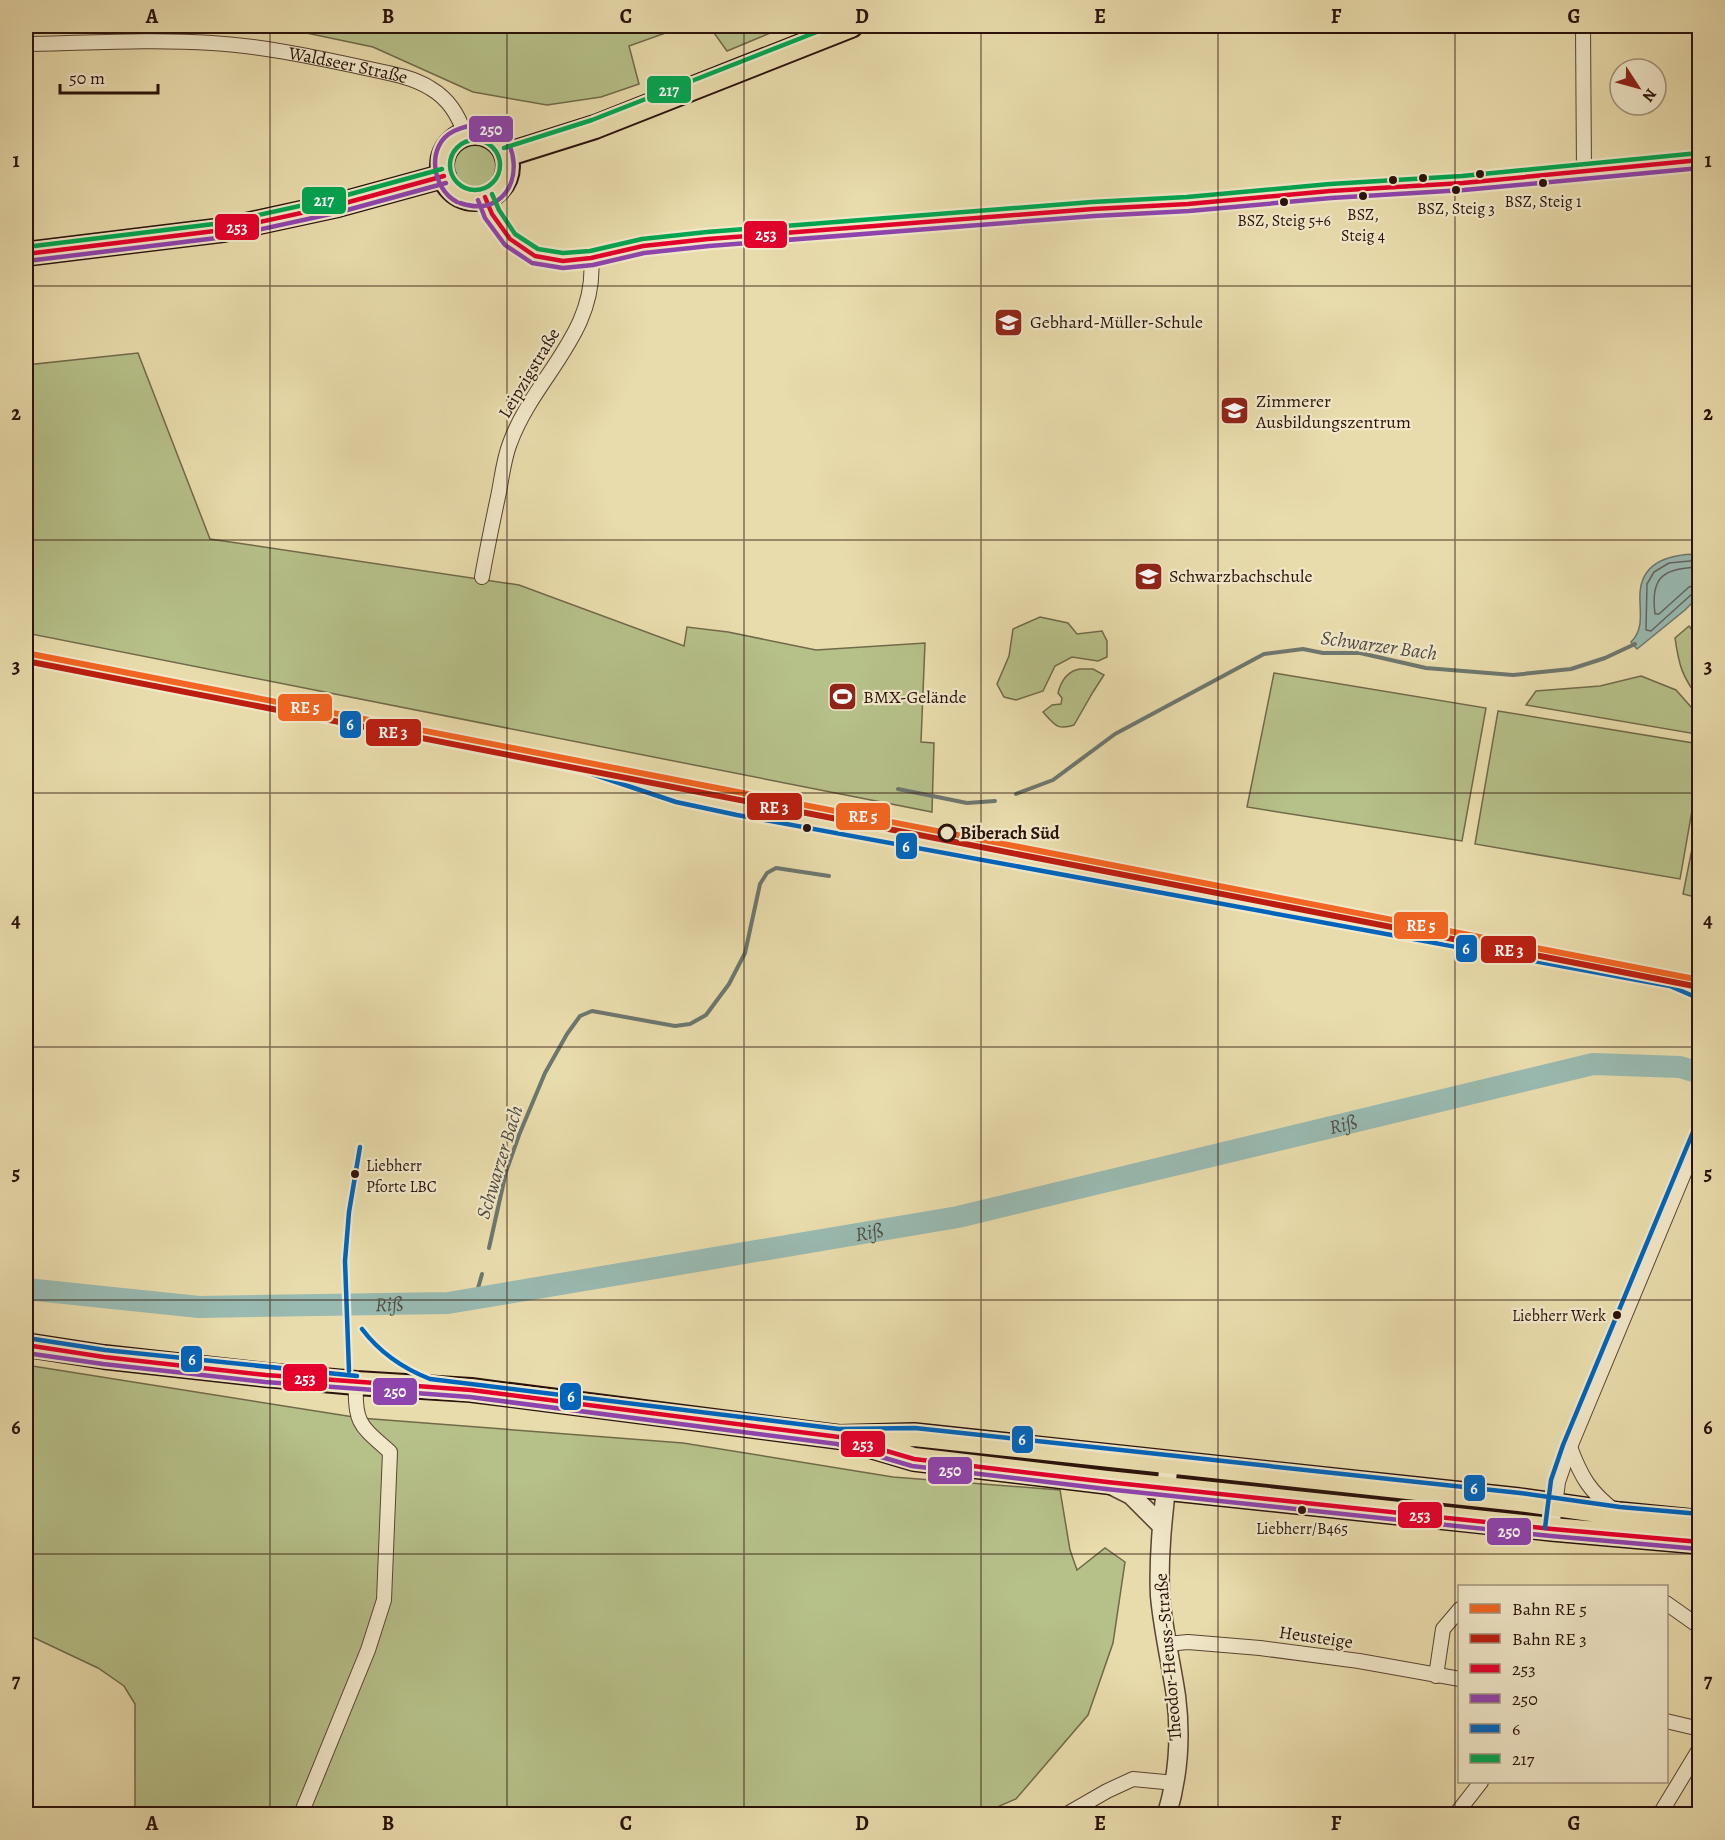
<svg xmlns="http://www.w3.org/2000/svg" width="1725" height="1840" font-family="Alegreya,serif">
<rect width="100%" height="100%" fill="#e9dcac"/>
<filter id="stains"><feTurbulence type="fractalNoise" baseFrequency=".00333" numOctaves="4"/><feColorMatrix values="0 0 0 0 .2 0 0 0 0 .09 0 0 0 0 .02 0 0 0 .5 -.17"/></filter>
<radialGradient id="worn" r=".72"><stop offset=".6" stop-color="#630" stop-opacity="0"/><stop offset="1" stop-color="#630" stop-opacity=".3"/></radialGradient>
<path fill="#b6c089" stroke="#70694a" stroke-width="1.5" d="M215 26H685L629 46 639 84 601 97 547 105 473 92 373 47 297 31 250 26 224 30Z
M709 26H787L727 51Z
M451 165a24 24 0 1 1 48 0a24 24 0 1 1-48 0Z
M138 353 210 539 519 585 684 646 687 627 728 632 816 650 925 643 921 742 934 743 932 812 26 633V365Z
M1040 617 1068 623 1077 634 1102 631 1107 641V657L1098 661 1072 657 1055 666 1043 691 1016 700 1004 697 997 684 1009 656 1013 629Z
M1689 626 1698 638 1699 637V699C1682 676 1679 666 1675 638Z
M1080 669H1093L1104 675 1093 692 1074 725C1057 731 1054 724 1043 712L1052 705 1061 704 1062 698 1058 693C1061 681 1068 671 1080 669Z
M1274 673 1486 708 1462 841 1247 807Z
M1641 676 1676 690 1699 716 1696 734 1526 705 1536 691 1600 686Z
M1498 711 1699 744V771L1680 879 1475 844Z
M1699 814 1700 898H1699L1683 894Z
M26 1365 360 1418 683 1443 893 1477 1060 1490 1070 1550 1077 1570 1105 1548 1125 1562 1113 1643 1088 1715 1016 1799 981 1814H135V1704L124 1686 98 1668 26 1634Z"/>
<path fill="#99bab1" stroke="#6d776e" stroke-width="1.5" d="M1699 554V596L1685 610 1637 649 1631 642C1645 628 1639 610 1640 593 1642 560 1673 554 1699 554Z"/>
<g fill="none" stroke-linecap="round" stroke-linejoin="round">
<path stroke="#62665e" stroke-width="1.5" d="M1700 560 1669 563 1654 572 1647 584 1646 630 1651 631 1693 593 1700 592
M1700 567C1664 568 1650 576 1655 614H1659L1689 587 1700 584"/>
<path stroke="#6d776e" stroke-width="4" d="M898 789 967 803 995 801
M1016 794 1053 780 1115 734 1264 654 1303 649 1323 653H1360L1426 668 1513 675 1571 669 1605 658 1635 644
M489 1248 506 1172 519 1135 545 1073 567 1034 580 1016 592 1011 675 1026 690 1024 706 1015 729 984 745 953 760 884 767 873 776 868 829 876
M475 1299 482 1274"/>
<path stroke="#99bab1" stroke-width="22" id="s1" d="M26 1289 199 1307 448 1303 958 1217 1593 1064 1680 1067 1700 1073"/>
<defs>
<g id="minor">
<path d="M1583 26 1584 172"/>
<path id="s2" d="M26 44C87 43 151 39 212 43 261 46 309 56 356 66 381 72 409 75 430 88 449 99 458 115 465 134"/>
<path d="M485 197 492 214 510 239 535 256 563 261 591 258 643 246 708 239 931 223 1093 209 1188 204 1330 191 1463 183 1700 160"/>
<path d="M482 577C487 549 493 520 499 492 502 476 504 458 510 443 534 377 598 333 591 258"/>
<path d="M1570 1447C1581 1477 1590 1492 1615 1511"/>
<path d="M1552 1529 1558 1482 1570 1447 1700 1135"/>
<path d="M1666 1603 1700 1627"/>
<path d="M1167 1644 1188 1642 1260 1648 1359 1661 1460 1679"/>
<path d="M1436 1676 1443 1629 1460 1609"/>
<path d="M1666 1721 1700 1729"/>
<path d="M301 1814 368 1650 384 1600 390 1452C361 1426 354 1424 356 1383"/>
<path d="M1067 1814 1107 1791 1133 1779 1175 1783"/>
<path d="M1456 1814 1481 1782"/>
<path d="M1660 1814 1700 1748"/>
</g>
<path id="tertiary" d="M1111 1485 1131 1495 1161 1525
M1167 1814C1178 1777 1181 1735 1176 1696 1171 1663 1163 1629 1160 1596 1158 1551 1164 1507 1169 1462"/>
<path id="primary" d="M442 166a33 33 0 1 1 66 0a33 33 0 1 1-66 0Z
M506 155 595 127 851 26
M26 254 223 230 338 205 444 176
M26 1345 104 1357 266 1375 356 1383 471 1390 839 1437 914 1435 1519 1500 1619 1514 1700 1522
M860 1443 914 1459 1107 1482 1552 1529 1700 1542"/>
</defs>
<use href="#minor" stroke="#5a4432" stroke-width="16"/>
<use href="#tertiary" stroke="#5a4432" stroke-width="21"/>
<use href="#primary" stroke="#2a120a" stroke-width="26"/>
<use href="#minor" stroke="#f1e8c9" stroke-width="14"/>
<use href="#tertiary" stroke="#f1e8c9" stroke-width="18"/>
<use href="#primary" stroke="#e9dcac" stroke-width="22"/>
<defs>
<path id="bus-1" d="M485 197 492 214 510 239 535 256 563 261 591 258 643 246 708 239 1093 209 1188 204 1330 191 1463 183 1700 160
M26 254 223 230 338 205 444 176
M26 1345 104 1357 266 1375 471 1390 839 1437 914 1459 1107 1482 1552 1529 1700 1542"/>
<path id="bus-2" d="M478 200 485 218 505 245 532 263 563 268 593 265 644 253 709 246 1094 216 1189 211 1331 198 1464 190 1700 168
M457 202C432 189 425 145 454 131 530 96 535 228 460 203
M27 261 225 237 340 212 446 183
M26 1353 103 1364 265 1382 470 1397 837 1444 912 1466 1106 1489 1551 1536 1699 1549"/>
<path id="bus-3" d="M27 660 583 771 676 802 737 815 1670 986 1700 999
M362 1329C380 1353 402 1368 430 1379L839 1429 915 1428 1520 1493 1620 1507 1700 1514
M27 1338 105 1350 357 1376
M349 1371 345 1261 349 1212 360 1147
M1545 1528 1551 1480 1563 1445 1693 1132"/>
<path id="bus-4" d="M450 165a25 25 0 1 1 50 0a25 25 0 1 1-50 0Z
M504 148 592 120 832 26
M492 194 499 210 515 234 538 249 563 253 590 251 642 239 707 232 1092 202 1187 197 1330 184 1462 176 1699 153
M26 247 222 223 336 198 442 169"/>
</defs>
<use href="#bus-1" stroke="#f1e8c9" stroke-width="9"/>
<use href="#bus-2" stroke="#f1e8c9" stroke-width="9"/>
<use href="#bus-3" stroke="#f1e8c9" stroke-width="9"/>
<use href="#bus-4" stroke="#f1e8c9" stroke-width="9"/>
<use href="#bus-1" stroke="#e4002b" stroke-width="4.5"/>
<use href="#bus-2" stroke="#8e44ad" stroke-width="4.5"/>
<use href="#bus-3" stroke="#0065bd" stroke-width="4.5"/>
<use href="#bus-4" stroke="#00a651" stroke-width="4.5"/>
<defs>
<path id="rail-1" d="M26 653 1700 980"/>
<path id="rail-2" d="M26 661 1699 987"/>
</defs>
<use href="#rail-1" stroke="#f1e8c9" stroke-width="10"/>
<use href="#rail-2" stroke="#f1e8c9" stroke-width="10"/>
<use href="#rail-1" stroke="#f26522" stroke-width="6"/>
<use href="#rail-2" stroke="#bb1e10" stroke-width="6"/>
</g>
<path fill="none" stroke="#2a120a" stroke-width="1.5" stroke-opacity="0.55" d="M270 26V1814M507 26V1814M744 26V1814M981 26V1814M1218 26V1814M1455 26V1814M26 286H1700M26 540H1700M26 793H1700M26 1047H1700M26 1300H1700M26 1554H1700"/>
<defs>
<symbol id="school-square" viewBox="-11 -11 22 22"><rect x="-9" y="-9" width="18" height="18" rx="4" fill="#8f2418" stroke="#f1e8c9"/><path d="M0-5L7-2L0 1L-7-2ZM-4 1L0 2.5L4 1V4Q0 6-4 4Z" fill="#fff"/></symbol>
<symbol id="stadium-square" viewBox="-11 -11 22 22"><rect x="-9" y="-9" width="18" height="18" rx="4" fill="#8f2418" stroke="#f1e8c9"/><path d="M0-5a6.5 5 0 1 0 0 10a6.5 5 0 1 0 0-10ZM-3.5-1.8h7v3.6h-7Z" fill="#fff"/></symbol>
</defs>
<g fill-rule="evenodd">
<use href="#school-square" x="992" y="306" width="33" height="33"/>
<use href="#school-square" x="1218" y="394" width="33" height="33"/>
<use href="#school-square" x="1132" y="560" width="33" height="33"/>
<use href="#stadium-square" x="826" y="680" width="33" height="33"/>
</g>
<g fill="#2a120a" stroke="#f1e8c9" stroke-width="2">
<circle cx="1480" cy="174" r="5"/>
<circle cx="1423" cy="178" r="5"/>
<circle cx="1393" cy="180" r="5"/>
<circle cx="1543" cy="183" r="5"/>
<circle cx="1456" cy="190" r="5"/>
<circle cx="1363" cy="196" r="5"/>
<circle cx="1284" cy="202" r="5"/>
<circle cx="807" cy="828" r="5"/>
<circle cx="355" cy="1174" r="5"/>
<circle cx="1617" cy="1315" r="5"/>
<circle cx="1302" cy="1510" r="5"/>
</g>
<circle fill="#f1e8c9" stroke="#2a120a" stroke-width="3" cx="947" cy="833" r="8"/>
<g text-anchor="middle" stroke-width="4.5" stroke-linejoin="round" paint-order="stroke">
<g font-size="16" fill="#2a120a" stroke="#f1e8c9">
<text x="1543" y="207">BSZ, Steig 1</text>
<text x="1456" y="214">BSZ, Steig 3</text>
<text x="1363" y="220">BSZ,<tspan x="1363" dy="21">Steig 4</tspan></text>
<text x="1284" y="226">BSZ, Steig 5+6</text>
<text x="366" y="1171" text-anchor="start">Liebherr<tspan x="366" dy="21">Pforte LBC</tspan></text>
<text x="1606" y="1321" text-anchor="end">Liebherr Werk</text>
<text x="1302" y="1534">Liebherr/B465</text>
</g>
<g font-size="18" fill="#2a120a" stroke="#f1e8c9">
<text dy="6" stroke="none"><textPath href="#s2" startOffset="324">Waldseer Straße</textPath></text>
<text transform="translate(529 373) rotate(-59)" y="6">Leipzigstraße</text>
<text transform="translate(1316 1637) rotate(8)" y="6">Heusteige</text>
<text transform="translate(1168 1657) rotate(-95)" y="6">Theodor-Heuss-Straße</text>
</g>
<g font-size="18" fill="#2a120a" stroke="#f1e8c9" text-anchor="start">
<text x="1030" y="328">Gebhard-Müller-Schule</text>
<text x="1256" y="407">Zimmerer<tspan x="1256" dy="21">Ausbildungszentrum</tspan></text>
<text x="1169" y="582">Schwarzbachschule</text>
<text x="863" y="703">BMX-Gelände</text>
</g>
<g font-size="18" font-weight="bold" fill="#2a120a" stroke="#f1e8c9" text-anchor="start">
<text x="960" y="839">Biberach Süd</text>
</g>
<g font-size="20" font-style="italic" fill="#514d44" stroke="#f1e8c9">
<text transform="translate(1379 645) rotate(8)" y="7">Schwarzer Bach</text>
<text dy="7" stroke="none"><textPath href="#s1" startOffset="1336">Riß</textPath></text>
<text transform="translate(499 1162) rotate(-73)" y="7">Schwarzer Bach</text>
<text dy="7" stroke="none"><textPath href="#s1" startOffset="850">Riß</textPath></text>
<text dy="7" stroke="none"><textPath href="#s1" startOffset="364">Riß</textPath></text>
</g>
</g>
<g stroke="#f1e8c9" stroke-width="2">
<rect x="646" y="75" width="46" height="29" rx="6" fill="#00a651"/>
<rect x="468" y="115" width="46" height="28" rx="6" fill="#8e44ad"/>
<rect x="301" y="186" width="46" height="29" rx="6" fill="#00a651"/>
<rect x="214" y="213" width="46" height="28" rx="6" fill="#e4002b"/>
<rect x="743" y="220" width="45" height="29" rx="6" fill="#e4002b"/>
<rect x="277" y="693" width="56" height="29" rx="6" fill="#f26522"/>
<rect x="339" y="710" width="23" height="29" rx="6" fill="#0065bd"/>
<rect x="365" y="718" width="57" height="29" rx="6" fill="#bb1e10"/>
<rect x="746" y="792" width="57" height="29" rx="6" fill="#bb1e10"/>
<rect x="835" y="802" width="56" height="29" rx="6" fill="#f26522"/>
<rect x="895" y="832" width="23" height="28" rx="6" fill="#0065bd"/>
<rect x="1393" y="911" width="56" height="29" rx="6" fill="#f26522"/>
<rect x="1455" y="934" width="23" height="29" rx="6" fill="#0065bd"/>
<rect x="1480" y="935" width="57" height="29" rx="6" fill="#bb1e10"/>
<rect x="180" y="1345" width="23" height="28" rx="6" fill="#0065bd"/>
<rect x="282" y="1363" width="46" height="29" rx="6" fill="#e4002b"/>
<rect x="372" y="1377" width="46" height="29" rx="6" fill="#8e44ad"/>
<rect x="559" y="1382" width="23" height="29" rx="6" fill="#0065bd"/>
<rect x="1011" y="1425" width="23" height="29" rx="6" fill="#0065bd"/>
<rect x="840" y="1430" width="46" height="28" rx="6" fill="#e4002b"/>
<rect x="927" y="1456" width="46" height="29" rx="6" fill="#8e44ad"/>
<rect x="1463" y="1474" width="23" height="28" rx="6" fill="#0065bd"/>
<rect x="1397" y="1501" width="46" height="28" rx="6" fill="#e4002b"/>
<rect x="1486" y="1517" width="46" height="29" rx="6" fill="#8e44ad"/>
</g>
<g font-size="16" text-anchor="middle" font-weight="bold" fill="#fff">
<text x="669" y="96">217</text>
<text x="491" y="135">250</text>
<text x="324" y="206">217</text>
<text x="237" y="233">253</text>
<text x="766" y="240">253</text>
<text x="305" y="713">RE 5</text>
<text x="350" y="730">6</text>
<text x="393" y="738">RE 3</text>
<text x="774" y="813">RE 3</text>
<text x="863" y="822">RE 5</text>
<text x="906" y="852">6</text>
<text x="1421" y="931">RE 5</text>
<text x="1466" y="954">6</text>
<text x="1509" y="956">RE 3</text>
<text x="192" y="1365">6</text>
<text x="305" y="1384">253</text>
<text x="395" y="1397">250</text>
<text x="571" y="1402">6</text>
<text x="1022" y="1445">6</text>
<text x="863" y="1450">253</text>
<text x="950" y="1476">250</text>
<text x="1474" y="1494">6</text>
<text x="1420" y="1521">253</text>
<text x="1509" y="1537">250</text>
</g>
<rect width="1725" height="1840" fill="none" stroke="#e9dcac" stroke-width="66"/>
<rect x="1458" y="1585" width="210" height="198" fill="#f1e8c9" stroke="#a1927d" stroke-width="1.5"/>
<rect x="1470" y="1604" width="30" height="9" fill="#f26522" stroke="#a1927d" stroke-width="1.5"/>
<text x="1512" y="1615" font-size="18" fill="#2a120a">Bahn RE 5</text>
<rect x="1470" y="1634" width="30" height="9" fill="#bb1e10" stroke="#a1927d" stroke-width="1.5"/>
<text x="1512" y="1645" font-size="18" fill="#2a120a">Bahn RE 3</text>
<rect x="1470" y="1664" width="30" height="9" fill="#e4002b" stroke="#a1927d" stroke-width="1.5"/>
<text x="1512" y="1675" font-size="18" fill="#2a120a">253</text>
<rect x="1470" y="1694" width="30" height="9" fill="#8e44ad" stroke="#a1927d" stroke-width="1.5"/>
<text x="1512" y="1705" font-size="18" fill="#2a120a">250</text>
<rect x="1470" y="1724" width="30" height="9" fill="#0065bd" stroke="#a1927d" stroke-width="1.5"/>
<text x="1512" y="1735" font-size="18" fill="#2a120a">6</text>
<rect x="1470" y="1754" width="30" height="9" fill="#00a651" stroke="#a1927d" stroke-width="1.5"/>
<text x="1512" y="1765" font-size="18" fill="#2a120a">217</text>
<g transform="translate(1638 87) rotate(126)"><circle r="28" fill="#f1e8c9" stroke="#a1927d" stroke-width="1.5"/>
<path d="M0-4.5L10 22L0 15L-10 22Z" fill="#8f2418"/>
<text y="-9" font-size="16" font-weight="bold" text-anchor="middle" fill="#2a120a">N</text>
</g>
<path d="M60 84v9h98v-9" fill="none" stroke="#2a120a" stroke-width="3"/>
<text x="69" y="84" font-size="18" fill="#2a120a" stroke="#f1e8c9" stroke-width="4.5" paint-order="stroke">50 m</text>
<rect x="33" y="33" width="1659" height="1774" fill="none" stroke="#2a120a" stroke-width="2"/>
<g font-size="20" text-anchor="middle" font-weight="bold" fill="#2a120a">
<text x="152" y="23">A</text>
<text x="388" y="23">B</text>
<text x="626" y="23">C</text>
<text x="862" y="23">D</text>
<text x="1100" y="23">E</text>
<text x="1336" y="23">F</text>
<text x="1574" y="23">G</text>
<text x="16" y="167">1</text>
<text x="1708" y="167">1</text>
<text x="16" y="420">2</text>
<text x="1708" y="420">2</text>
<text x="16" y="673">3</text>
<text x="1708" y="673">3</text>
<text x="16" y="927">4</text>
<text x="1708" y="927">4</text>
<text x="16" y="1180">5</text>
<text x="1708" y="1180">5</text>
<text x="16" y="1434">6</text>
<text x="1708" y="1434">6</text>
<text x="16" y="1687">7</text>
<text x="1708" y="1687">7</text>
<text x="152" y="1830">A</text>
<text x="388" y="1830">B</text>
<text x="626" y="1830">C</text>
<text x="862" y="1830">D</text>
<text x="1100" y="1830">E</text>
<text x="1336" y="1830">F</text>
<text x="1574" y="1830">G</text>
</g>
<rect width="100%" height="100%" filter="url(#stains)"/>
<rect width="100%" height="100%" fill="url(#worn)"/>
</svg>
